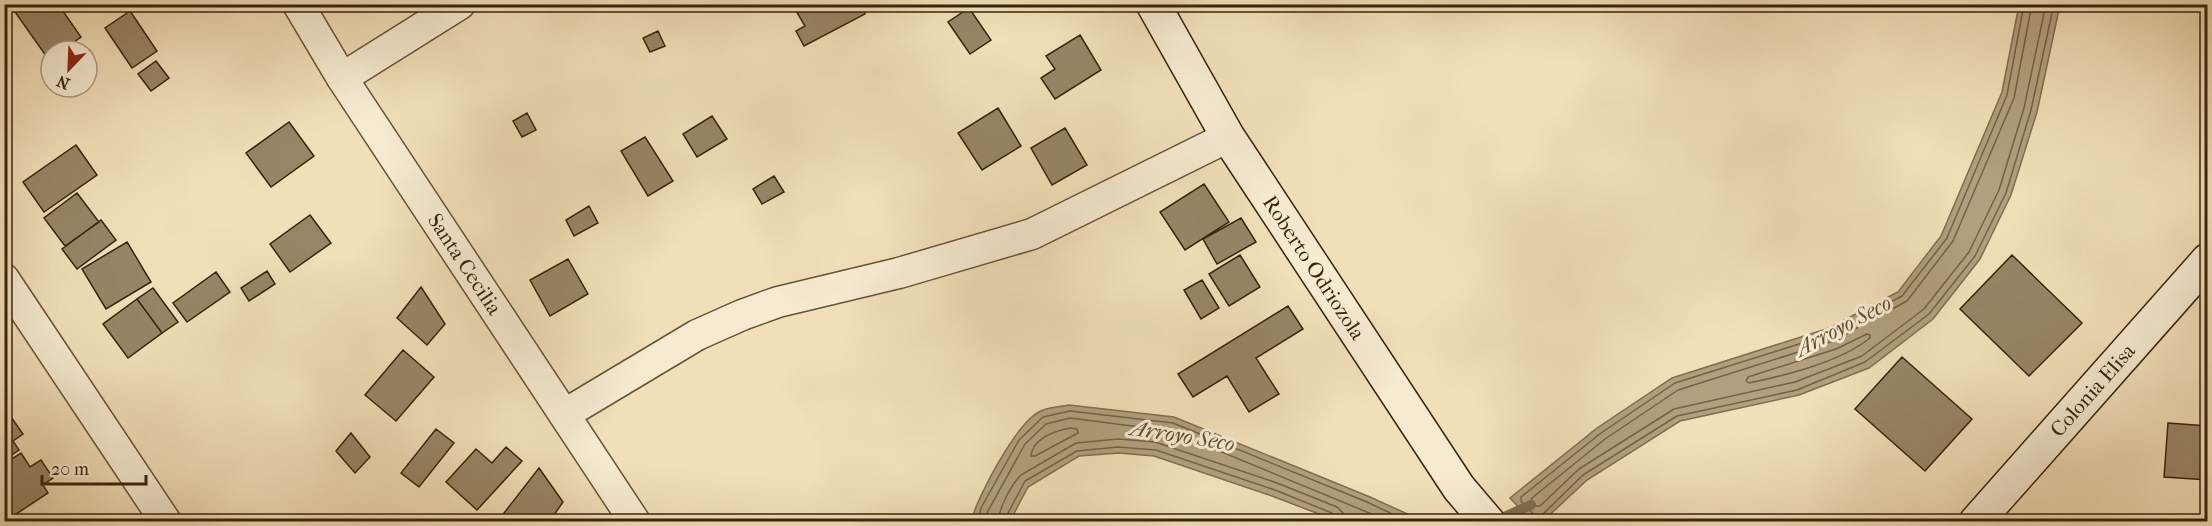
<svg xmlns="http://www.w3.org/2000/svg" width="2212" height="526" font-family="'IM FELL French Canon',serif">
<rect width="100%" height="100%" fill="#f1dfb8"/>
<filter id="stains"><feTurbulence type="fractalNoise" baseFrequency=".00333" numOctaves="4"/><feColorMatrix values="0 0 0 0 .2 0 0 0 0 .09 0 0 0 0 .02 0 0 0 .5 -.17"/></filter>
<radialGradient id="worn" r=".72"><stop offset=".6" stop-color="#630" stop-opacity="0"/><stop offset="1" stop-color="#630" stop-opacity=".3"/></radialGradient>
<path fill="#b29f7d" stroke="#816e4f" stroke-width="1.5" d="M2019 5H2060L2037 112 2011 195 1980 259 1933 319 1869 368 1799 395 1680 421 1587 480 1543 521H1532L1510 498 1597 428 1672 378 1829 328 1898 292 1941 236 2002 92Z
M1069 405 1174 417 1370 497 1414 517 1437 521H1337L1272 496 1154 456 1119 453 1079 456 1028 487 1010 521H971C978 496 1017 421 1041 411 1049 407 1060 407 1069 405Z"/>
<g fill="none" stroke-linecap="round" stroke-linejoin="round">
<path stroke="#746244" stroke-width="1.5" d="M2024 4 2007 95 1947 238 1902 296 1831 334 1675 383 1601 433 1521 497V501L1536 517H1540L1583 475 1677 416 1797 390 1865 362 1929 314 1975 256 2006 193 2031 110 2054 4
M2032 4 2014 98 1953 241 1907 301 1833 341 1678 390 1605 439 1532 498 1531 501 1536 506H1540L1579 469 1674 409 1795 382 1862 356 1924 309 1969 252 1999 190 2024 108 2046 4
M1867 334 1870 335V338C1840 362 1787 375 1749 383L1746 381 1748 377 1836 349Z
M1070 428 1077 429 1078 433 1035 456H1031C1033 438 1055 431 1070 428Z
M978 522 981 508 1019 440 1043 417 1070 411 1173 423 1367 502 1409 522
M985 522 988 511 1025 444 1046 424 1070 418 1171 431 1391 522
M998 522C999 508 1011 485 1021 475L1076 443 1118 439 1155 442 1277 483 1337 507 1343 513 1344 522
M1006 522V517L1025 481 1077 451 1118 447 1156 450 1275 490 1332 513 1336 517 1337 522"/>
<path stroke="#816e4f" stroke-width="10" d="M1493 522 1531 505"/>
</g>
<path fill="#988565" stroke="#37240b" stroke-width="1.5" d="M25 4H58L81 37 61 51H51V58L49 60 15 12Z
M792 4H860L865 14 804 46 796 31 805 26Z
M969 8 991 40 970 54 948 22Z
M130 11 157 51 132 68 105 28Z
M658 31 665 46 650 52 643 38Z
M1080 35 1101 70 1055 99 1041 78 1055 69 1046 56Z
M156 61 169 78 151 91 138 74Z
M998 108 1021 146 982 170 958 133Z
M527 113 536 130 522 137 513 121Z
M712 116 727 139 697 157 683 134Z
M289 122 314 156 271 187 246 153Z
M1065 128 1087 165 1052 185 1031 148Z
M645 137 673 181 648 196 621 151Z
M76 145 97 175 44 212 23 182Z
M774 176 784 192 762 204 753 189Z
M1204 184 1229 222 1185 250 1160 212Z
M77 193 99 222 65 246 44 218Z
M589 206 598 223 574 236 566 220Z
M310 215 331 243 290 272 270 244Z
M1241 218 1256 242 1217 264 1203 239Z
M101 220 116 240 77 269 62 249Z
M127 242 151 282 106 309 82 269Z
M1240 255 1260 287 1229 306 1209 274Z
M2012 255 2082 323 2029 376 1960 309Z
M568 259 588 294 550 316 530 280Z
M267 271 275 284 249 301 241 288Z
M216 272 230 292 187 322 173 303Z
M1202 280 1219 308 1201 319 1184 290Z
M421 287 445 324 427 345 397 318Z
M153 288 178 322 162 333 137 299Z
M137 299 162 333 128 358 103 324Z
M1288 306 1303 329 1256 358 1279 394 1249 412 1227 376 1193 397 1178 374Z
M403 350 434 377 396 421 365 395Z
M1902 357 1972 419 1925 471 1855 409Z
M9 414 23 434 13 441 19 450 4 460V417Z
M2168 423 2208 426V480L2164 477Z
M436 429 454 443 419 487 401 473Z
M351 433 370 457 355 473 336 451Z
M506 447 522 461 477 510 446 482 476 449 492 463Z
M21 453 30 467 41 460 53 478 43 485 48 493 4 522V464Z
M539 468 563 502 549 522H497Z"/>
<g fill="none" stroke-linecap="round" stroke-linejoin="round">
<defs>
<g id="street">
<path id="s1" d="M298 4 342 78 635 522"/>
<path d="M342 78 460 4"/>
<path d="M4 279 166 522"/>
<path d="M565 414 697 335 742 315 778 302 899 273 1032 234 1228 137"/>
</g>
<g id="secondary">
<path id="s2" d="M1153 4 1228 137 1459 488 1488 522"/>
<path id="s3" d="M1976 522 2208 260"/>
</g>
</defs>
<use href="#street" stroke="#665336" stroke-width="33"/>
<use href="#secondary" stroke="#37240b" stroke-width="36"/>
<use href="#street" stroke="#f6ead1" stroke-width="30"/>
<use href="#secondary" stroke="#f6ead1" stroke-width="33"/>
</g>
<g text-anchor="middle" stroke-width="6" stroke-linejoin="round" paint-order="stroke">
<g font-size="21" fill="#37240b" stroke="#f6ead1">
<text dy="7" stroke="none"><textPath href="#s1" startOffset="309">Santa Cecilia</textPath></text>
<text dy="7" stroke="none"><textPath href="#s2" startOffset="309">Roberto Odriozola</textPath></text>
<text dy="7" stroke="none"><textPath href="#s3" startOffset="176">Colonia Elisa</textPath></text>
</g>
<g font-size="22" font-style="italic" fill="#624f33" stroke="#f6ead1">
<text transform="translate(1843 325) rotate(-28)" y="8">Arroyo Seco</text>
<text transform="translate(1183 435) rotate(9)" y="8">Arroyo Seco</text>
</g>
</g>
<rect width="2212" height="526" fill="none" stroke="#f1dfb8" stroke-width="24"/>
<rect x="6" y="6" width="2200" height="514" fill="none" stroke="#37240b" stroke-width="3"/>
<rect x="12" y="12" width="2188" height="502" fill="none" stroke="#37240b" stroke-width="1.5"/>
<g transform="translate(69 69) rotate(203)"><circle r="28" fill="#f6ead1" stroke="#aa9b82" stroke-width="1.5"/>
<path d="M0-4.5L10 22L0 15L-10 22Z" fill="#8f2418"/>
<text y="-9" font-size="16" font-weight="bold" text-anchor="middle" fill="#37240b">N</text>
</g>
<path d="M42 475v9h104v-9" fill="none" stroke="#37240b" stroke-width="3"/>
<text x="51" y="475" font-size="18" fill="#37240b" stroke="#f6ead1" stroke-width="4.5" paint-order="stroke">20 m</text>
<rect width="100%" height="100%" filter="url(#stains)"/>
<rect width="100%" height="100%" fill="url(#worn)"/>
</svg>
